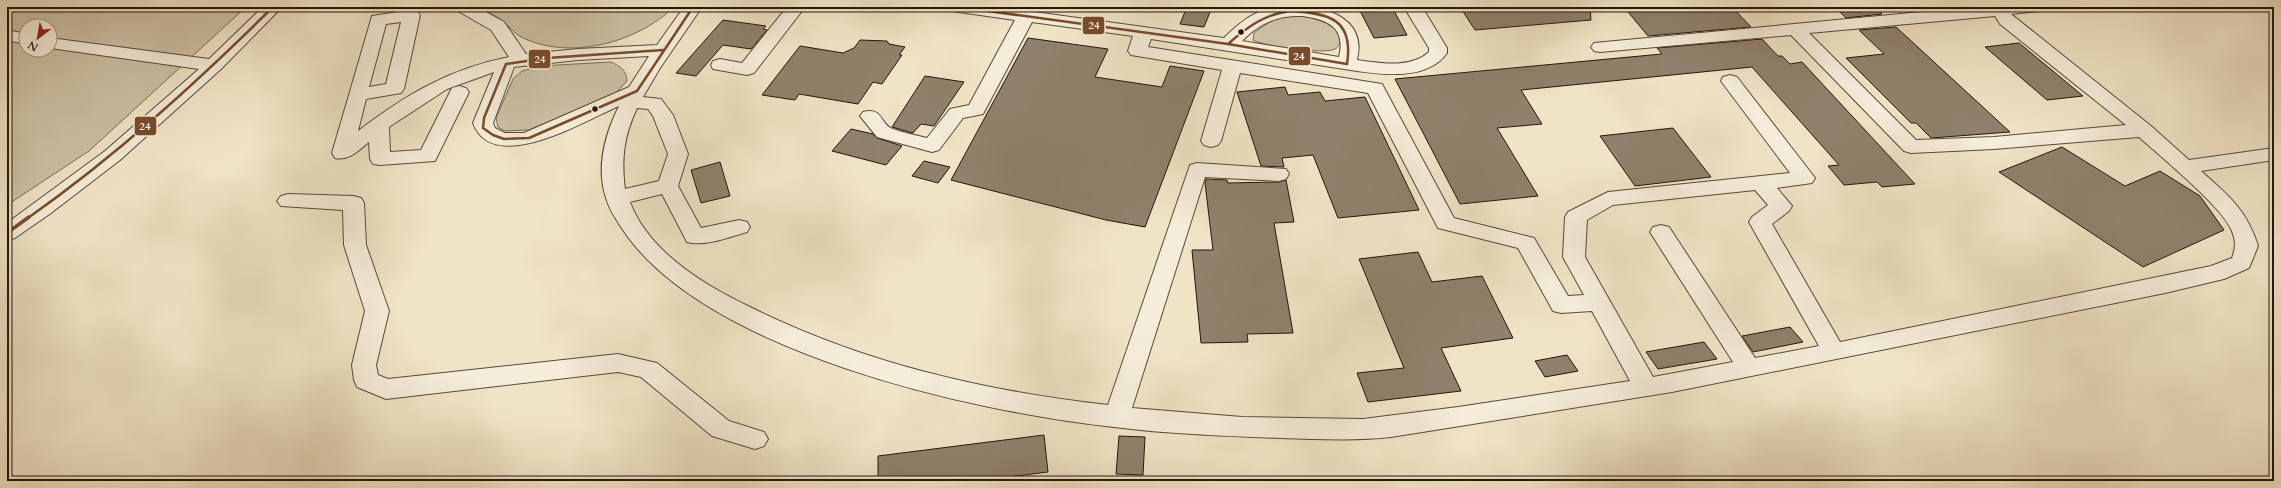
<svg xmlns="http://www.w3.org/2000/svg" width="2281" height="488" font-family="Cardo,serif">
<rect width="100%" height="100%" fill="#f0e4c6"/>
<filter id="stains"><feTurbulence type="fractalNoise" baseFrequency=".005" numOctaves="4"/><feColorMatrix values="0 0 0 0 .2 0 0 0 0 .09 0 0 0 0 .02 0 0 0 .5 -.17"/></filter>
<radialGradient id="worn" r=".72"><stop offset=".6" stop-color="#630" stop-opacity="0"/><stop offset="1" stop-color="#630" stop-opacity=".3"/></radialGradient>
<path fill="#cdc1a6" stroke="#796b58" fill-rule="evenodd" d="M7 7H246L89 151 7 205ZM26 26H50V50H26Z
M472 7H674C636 43 570 61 521 37 513 33 508 24 500 19 492 13 481 11 472 7Z
M1297 15C1311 17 1338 20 1340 38 1341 42 1339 47 1335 49 1325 55 1263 46 1253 40L1254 33C1268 22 1278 16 1297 15Z
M611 62C620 66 627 71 627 81L616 93 529 130 505 131 498 127 496 118 513 79 522 71 539 66Z"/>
<path fill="#8f816c" stroke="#25150b" d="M1187 7H1212L1204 27 1180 24Z
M1358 7H1392L1407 35 1374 38Z
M1460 7H1590L1591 20 1475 30Z
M1624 7H1732L1751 27 1648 36Z
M1835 7H1875L1882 14 1846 18Z
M723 20 766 26 763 29 767 30 751 49 723 45 696 76 676 73Z
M1896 27 2010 132 1931 138 1916 123H1911L1846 58 1884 54 1859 30Z
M1028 38 1108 49 1095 77 1162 87 1170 66 1204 71 1145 227 1106 220 951 180Z
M1762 39 1778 56H1782L1790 64 1802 62 1915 184 1882 187 1877 182 1844 185 1828 166 1839 165 1752 67 1521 90 1542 124 1497 128 1538 196 1460 204 1395 79 1662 54 1657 48Z
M860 40 887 41 889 44 905 47 899 55H902L882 84 873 82 858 104 799 94 795 100 762 95 800 46 843 53 854 48Z
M2019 43 2083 96 2047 100 1985 47Z
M925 76 964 82 934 126 921 124 913 133 892 127Z
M1285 87 1288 95 1320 92 1325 101 1365 97 1419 210 1338 218 1313 155 1282 158 1284 167 1261 166 1237 92Z
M1673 128 1711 177 1635 186 1600 136Z
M851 129 873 134 877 138 902 146 886 165 832 151Z
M2062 147 2125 186 2160 171 2200 196 2224 230 2143 267 1999 172Z
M924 161 950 167 938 183 912 176Z
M720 162 730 196 701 203 691 170Z
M1206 179 1227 180 1228 183 1279 182 1286 180 1294 222 1274 223 1293 333 1247 334 1248 342 1201 343 1192 250H1213L1205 183Z
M1418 252 1432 282 1482 276 1513 338 1441 348 1461 391 1368 402 1357 373 1404 368 1359 259Z
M1790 327 1803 342 1753 352 1742 336Z
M1704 342 1717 359 1658 369 1646 352Z
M1567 355 1578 371 1545 377 1535 361Z
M1044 435 1048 472 977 481H878V456Z
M1119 436 1145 437 1143 475 1116 474Z"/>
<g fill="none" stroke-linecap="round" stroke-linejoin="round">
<defs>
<path id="minor" d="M263 7H282L221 69 120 160 51 213 15 238 7 240V223L105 151 199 69 50 48V38L209 59Z
M455 7H477L504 22 526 54 578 49 657 45 684 7H702L660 68 643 97 661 99 673 115 688 154 678 186 701 228 739 220 747 222 750 227 747 232C730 237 704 247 687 242L662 194 630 202C649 252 704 285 750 307 863 363 983 391 1108 405L1190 165 1197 163 1286 169 1289 174 1286 179 1279 181 1205 177 1132 408 1242 417 1363 419 1458 407 1630 381 1592 311 1561 313 1553 311 1518 248 1438 228 1368 93 1240 73 1221 141 1218 145 1211 147 1204 145 1201 141 1222 70 1131 55 1128 51 1133 36 1032 22 983 114 963 118 939 150 932 152 877 137 860 116 863 112C884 107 879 124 893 129 904 133 916 135 927 138L950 109 969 105 1015 20 959 12 953 11 950 7H997L1224 38C1235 27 1248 15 1264 10 1301 0 1370 7 1357 60 1379 63 1411 69 1429 52V48L1404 7H1422L1447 48V53C1428 80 1385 75 1357 71L1151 39 1148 47 1382 84 1454 218 1534 238 1568 296 1584 295 1563 257 1565 217 1568 212 1608 192 1790 173 1721 81 1723 77 1730 75 1737 77 1815 178 1812 183 1777 188 1792 206 1789 211 1772 224 1840 342 2211 266 2232 258C2236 247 2236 240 2231 229 2220 205 2161 157 2139 137L1994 149 1911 153 1904 151 1791 35 1600 52 1594 51 1591 47 1594 43 1975 7H2041L2038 11 2011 14 2151 126 2189 160 2274 148V160L2201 171C2228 195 2247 210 2258 246L2249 268 2224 279 2165 293 1672 392 1391 437C1355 441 1318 439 1281 438 1226 436 1169 434 1114 427 975 412 701 352 621 227 615 218 609 208 606 198 596 168 605 134 619 106 586 120 493 177 473 123L494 72 447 89 389 127 390 152 421 150 452 88 459 86 466 88 469 92 435 161 380 165 373 164 370 159 369 142C359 150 349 161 335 158L332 153 372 16 411 10 417 11 420 15 404 89 401 93 366 99 358 131C407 94 449 69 509 57L491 30 458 11ZM1303 16C1329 20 1346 28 1339 57L1242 41C1260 23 1277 15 1303 16ZM1995 16 2000 24 2126 125 1994 137 1916 140 1809 33ZM401 22 386 84 369 87 386 24ZM649 56 629 87 524 133H505L495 128 493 123 514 67 578 60ZM637 108 648 109 653 116 668 154 659 181 625 189C621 158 624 136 637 108ZM1755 190 1768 205 1752 217 1749 222 1819 346 1755 358 1669 227 1661 225 1653 227 1650 232 1733 362 1653 377 1585 257 1587 220 1613 205Z
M787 7H805L754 73 747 75 713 69 711 65 713 61 720 59 742 63Z
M7 30 26 34V44L7 40Z
M288 194 353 196 361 198 364 203 366 245 389 311 376 365 378 375 388 379 618 354 657 363 729 421 764 432 768 439 764 446 755 449 712 436 641 377 618 372 386 399 357 387 354 380 352 365 365 311 344 245 343 210 281 206 277 201 281 196Z"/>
</defs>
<use href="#minor" stroke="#58493a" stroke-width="2"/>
<use href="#minor" fill="#f5edda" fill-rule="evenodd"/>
<defs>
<path id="bus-1-far1" d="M959 7 1228 44
M1290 11C1329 13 1354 19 1347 64L1228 44C1247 27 1265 14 1290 11Z
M663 50 547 58 506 64 484 118 483 128 493 135 504 139 529 138 637 91 693 7
M28 218C116 156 196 83 273 7"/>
<path id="bus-1" d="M7 233 29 217"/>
</defs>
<use href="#bus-1-far1" stroke="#f5edda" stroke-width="5"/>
<use href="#bus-1" stroke="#f5edda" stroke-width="6"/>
<use href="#bus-1-far1" stroke="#7a4b2a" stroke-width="2.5"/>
<use href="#bus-1" stroke="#7a4b2a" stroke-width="3.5"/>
</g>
<g fill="#25150b" stroke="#f5edda" stroke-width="1.5">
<circle cx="1241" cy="32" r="3.5"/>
<circle cx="595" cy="109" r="3.5"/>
</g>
<g stroke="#f5edda" stroke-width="1.5">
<rect x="1082" y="16" width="23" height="19" rx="4" fill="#7a4b2a"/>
<rect x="1288" y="46" width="23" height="20" rx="4" fill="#7a4b2a"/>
<rect x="528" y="49" width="23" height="20" rx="4" fill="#7a4b2a"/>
<rect x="134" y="116" width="23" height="20" rx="4" fill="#7a4b2a"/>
</g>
<g font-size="11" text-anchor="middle" font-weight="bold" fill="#fff">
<text x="1094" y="29">24</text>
<text x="1299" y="60">24</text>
<text x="540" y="63">24</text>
<text x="145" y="130">24</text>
</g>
<rect width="2281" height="488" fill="none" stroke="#f0e4c6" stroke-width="24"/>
<rect x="8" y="8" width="2265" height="472" fill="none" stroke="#25150b" stroke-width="2"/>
<rect x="12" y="12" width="2257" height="464" fill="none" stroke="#25150b"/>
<g transform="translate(38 38) rotate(211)"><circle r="19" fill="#f5edda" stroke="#a29787"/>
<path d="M0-3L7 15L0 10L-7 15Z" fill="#8f2418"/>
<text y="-6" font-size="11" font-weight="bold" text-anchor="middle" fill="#25150b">N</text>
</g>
<rect width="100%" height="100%" filter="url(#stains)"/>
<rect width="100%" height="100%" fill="url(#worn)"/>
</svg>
